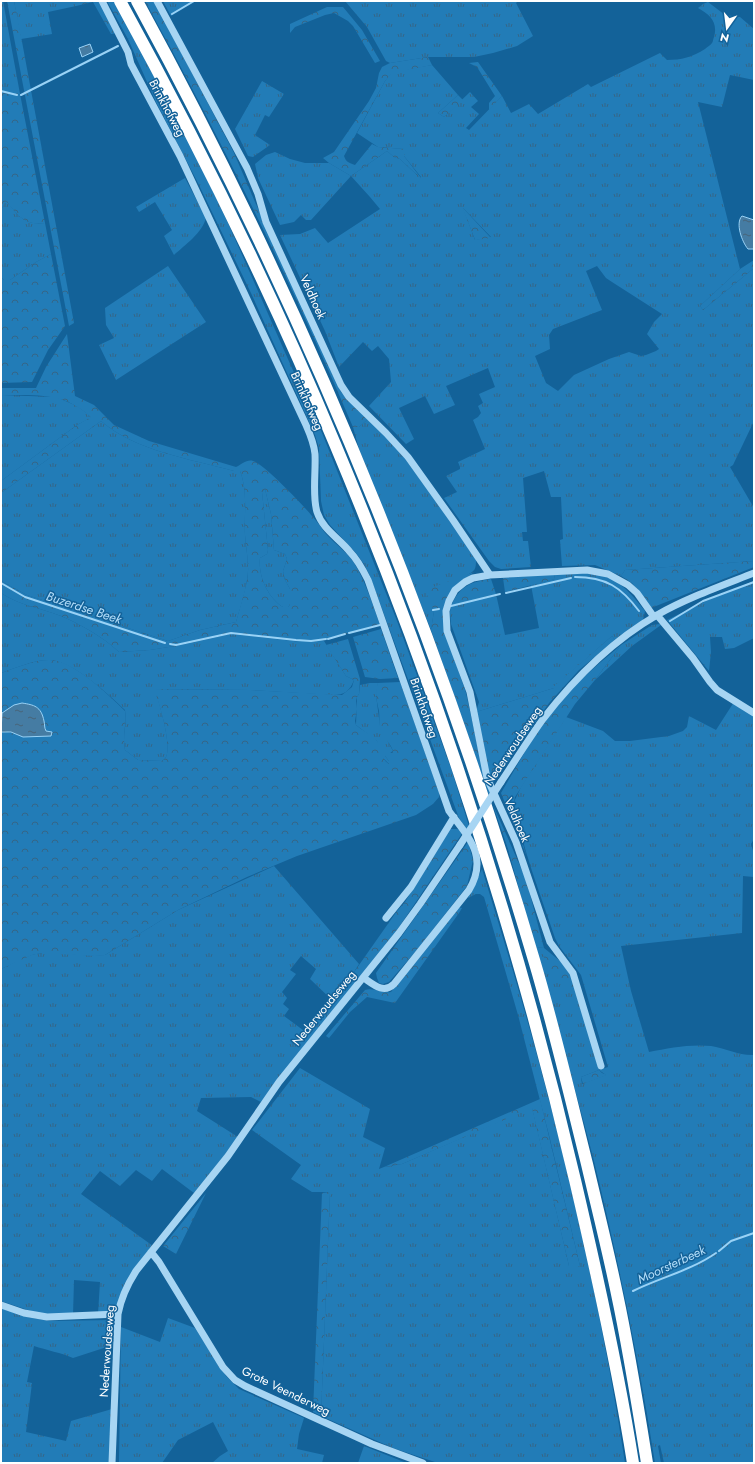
<svg xmlns="http://www.w3.org/2000/svg" width="755" height="1464" font-family="Jost,sans-serif">
<defs>
<pattern id="grass-tufts" width="24" height="20" patternUnits="userSpaceOnUse"><rect width="24" height="20" fill="#227cb7"/><path d="M3 7l-1-3M5 7V3M7 7l1-3M15 17l-1-3M17 17v-4M19 17l1-3" fill="none" stroke="#356687"/></pattern>
<pattern id="forest-crowns" width="20" height="18" patternUnits="userSpaceOnUse"><rect width="20" height="18" fill="#227cb7"/><path d="M2 6a3 3 0 1 1 6 0M12 15a3 3 0 1 1 6 0" fill="none" stroke="#356687"/></pattern>
<pattern id="water-ripples" width="26" height="14" patternUnits="userSpaceOnUse"><rect width="26" height="14" fill="#457ca3"/><path d="M2 4q2-2 4 0t4 0M15 11q2-2 4 0t4 0" fill="none" stroke="#486478"/></pattern>
</defs>
<rect width="100%" height="100%" fill="#136299"/>
<path fill="url(#grass-tufts)" fill-rule="evenodd" d="M1 1H3L20 94 18 95 1 91Z
M14 1H76V6L48 12 52 34 21 39Z
M163 1H196L171 16Z
M345 1H518L516 3 533 36 517 46 493 53 474 57H428L390 63 386 61 367 27Z
M708 2 725 15 740 17 754 29V80L730 75 722 107 698 102 740 269 700 306 703 310 754 268V421L733 465 730 467 754 508V561L625 570 621 576 595 565 562 566 560 540 563 539 561 497H551L544 471 523 478 527 532H522L523 541H528L531 567 501 569 495 567 489 561 444 498 457 492 446 476 460 469V467L458 462 485 449 473 420 478 417 481 413 478 406 483 403 479 394 495 387 488 368 446 386 455 405 434 414 425 396 399 408 414 439 406 444 369 406 391 382 389 359 378 346 372 351 363 342 339 367 325 331 280 235 300 234 315 228 328 243 380 209 370 197 351 176 311 220H306L301 215 294 222 280 225 258 178 255 164 266 155 275 152 290 159 305 163H329L351 176 387 151 394 157 400 159 417 175V183L421 177 404 156V149L378 147 357 133 385 81 392 72 432 65 458 95 438 113 444 117 470 92 478 101 471 107 479 114 466 128 469 130 502 96 511 113 529 104 538 114 588 84 591 87 660 53 667 60C681 60 693 57 705 49 707 47 711 45 712 43 713 42 713 39 714 37 718 23 711 15 698 8L703 4ZM463 208 491 237 475 240ZM597 266 606 278 612 282 662 314 654 322 647 334 659 349 656 351 646 355 641 356 629 352 609 359 574 375 558 391 546 383 535 356 550 349 549 335 553 329 602 310 586 271Z
M133 36 190 143 228 223 291 366 322 433 397 621 451 768 471 833 470 834 459 818 370 576 364 564 356 553 330 525 324 515 321 501 319 448 315 435 251 293 198 183 156 102 128 39Z
M262 81 284 94 269 117 265 115 255 135 270 145 253 157 248 156 235 129Z
M185 178 206 218C202 233 185 245 174 255L164 236 172 230 155 202 139 212 136 207Z
M6 200C17 215 25 226 45 223L51 254 36 262 10 280H4L1 277V210Z
M168 266 206 322 116 380 99 345 114 338 106 325 105 308Z
M1 395 56 397 77 406 92 417 77 425 1 481Z
M369 418 396 446 448 518 476 560C476 569 475 571 467 575L434 611 431 630 359 449 353 427H359Z
M101 421C135 451 191 459 234 471H240C248 491 244 513 245 535 246 550 250 566 247 580 245 594 240 608 236 622L200 630 168 641 27 595 1 581V493Z
M265 489 271 514 274 550 285 554 287 559 283 571 285 580 290 589V605L288 607H283C268 598 258 576 260 558L267 554 268 550 262 492Z
M595 572C620 580 630 592 645 611L643 620 615 640 612 636 554 687V688L476 712 479 702 451 624 450 612 451 606 496 594 505 635 539 628 531 585 555 579 554 573Z
M754 581V638L734 648 725 649 722 637H710L711 652 709 671 667 620 706 601Z
M1 593C18 605 41 608 61 616 82 625 103 637 119 652L150 650 181 645 231 634 302 642 324 641 346 676 354 680C350 691 344 695 333 695L250 690 155 689C159 703 172 744 166 757 165 759 163 760 162 761L138 760 125 750C122 736 127 724 125 710 109 695 72 660 49 660 33 660 16 668 1 673Z
M660 624 661 625 632 646 595 680 621 645 652 625Z
M370 683H378L376 695 380 726 393 751 385 756 389 761V764L381 756 377 741 356 725 357 697 359 694 360 685Z
M734 702 754 715V839L751 844 754 854V877L743 876 742 933 621 946 631 991 649 1052C669 1048 690 1044 711 1046 725 1048 740 1056 754 1055V1463H664L660 1445 658 1446 661 1463H655C639 1360 618 1258 593 1157 575 1087 554 1017 535 947L544 948V953L578 993 599 1070 608 1067 581 975 559 946 555 938C540 893 522 848 514 802L521 787 566 717 603 731 615 741H630L669 736 683 731 687 727 689 716 716 730ZM599 1070 606 1075 582 1084 581 1077Z
M274 866 359 964 352 975 357 981 261 1102 251 1097 201 1098 197 1111 238 1137 206 1180 194 1193 162 1169 152 1181 136 1170 120 1186 100 1171 81 1194 153 1246 133 1271 114 1313 98 1314 100 1282 74 1280 73 1315 40 1314 1 1301V969C14 963 28 954 42 953 63 952 84 957 105 955L178 910ZM301 956 316 969 310 979 332 1000 307 1033 284 1016 289 1009 283 1004 287 998 282 992 296 974 290 970Z
M482 869C497 918 512 967 526 1016 568 1163 602 1312 625 1463H438L393 1448 321 1416 330 1192H312L291 1179 301 1165 252 1130 300 1068 370 1109 363 1137 385 1148 379 1169 384 1167 402 1164 532 1107 569 1266H580L550 1139 518 1015 484 897 480 894H476L468 898Z
M1 1308 27 1317 49 1321 114 1320 113 1345 73 1358C62 1353 46 1350 34 1346L27 1382 32 1383 26 1432 66 1441 71 1421 112 1409 111 1463H1Z
M168 1318 195 1328 226 1376 239 1389 304 1418 299 1434 297 1449 324 1455 322 1463H212L220 1456 228 1451 213 1422 178 1440 162 1463H119L121 1327 160 1342Z
M364 1446 404 1462 407 1463H358Z"/>
<path fill="url(#forest-crowns)" fill-rule="evenodd" d="M7 1H14L18 20 74 323 69 326Z
M76 1H101L117 33 111 34 93 2 76 6Z
M107 1H114L133 36 128 39Z
M145 1H154L234 153 255 202 301 300 341 392 369 418 359 427H353C291 281 221 139 145 1Z
M327 7H343L362 30 380 61 375 63 353 26 348 21 334 13 325 15 295 27 290 33V24Z
M428 57 432 65 392 73 385 81 344 156C346 162 349 163 355 165L372 144 378 147 404 149V156L421 178 417 184V175L400 159 394 157 387 151 351 176 329 163 323 158 334 152 369 101 376 88 379 73 382 67 390 63Z
M478 62 502 96 489 110V103L495 96 477 67 469 63Z
M1 91 18 95 20 94 45 223C24 226 18 215 6 201L1 210Z
M458 95 463 100 444 117 438 113Z
M462 207 491 238 476 240V242Z
M51 254 65 326 48 350 32 382 1 383V277L4 280H10L36 262Z
M754 260V268L703 310 700 306 740 269Z
M67 334 75 396 94 405 114 425 149 441 236 467C241 465 247 459 253 461 264 464 309 511 317 522 321 526 323 531 326 534 337 546 350 554 357 568 367 586 373 606 380 625L317 642H302L231 634 181 645 150 650 119 652C103 637 82 625 61 616 41 608 18 605 1 593V581L27 595 168 641 200 630 236 622C240 608 244 594 247 581 250 566 246 550 245 535 244 514 248 491 240 471H234C191 459 135 451 101 421L1 493V481L77 425 91 417C62 391 38 396 1 395V388H36L46 367ZM265 489 271 514 274 550 285 554 287 559 283 571 285 580 290 589V605L288 607H283C268 598 258 576 260 558L267 554 268 550 262 492Z
M754 561V567L651 608 632 583 621 576 625 570Z
M474 572 458 584 450 595 445 631 466 693 483 771 494 797 491 801 431 630 434 611 425 590Z
M554 573 555 579 505 592 503 578Z
M491 579 496 594 451 606C460 586 470 582 491 579Z
M381 629 398 678 380 679 365 677 353 637Z
M612 636 615 640 579 670 549 703 493 783 488 770 476 712 554 688 553 687Z
M348 639 360 679 359 694 357 697 356 701 357 709 355 721 356 725C362 731 372 734 377 741 382 748 380 759 389 764V761L385 756 386 751 392 753 393 751C391 744 385 739 382 733 378 726 380 718 379 711 377 701 374 693 378 683L400 682 439 792V797L433 804 416 815 297 856 247 877 178 910 105 955 95 956 41 953 32 955 1 969V732C17 732 31 742 46 731L44 727V720L7 710 1 712V673C16 668 33 660 49 660 72 659 109 695 125 711 127 724 122 736 125 750L138 760 162 761C163 760 165 759 166 757 172 744 159 702 154 689L250 690 342 695 352 687 354 680 346 676 326 645Z
M621 645 595 680 575 704 515 797C511 810 523 843 527 857L501 793C515 769 529 744 545 720 565 691 594 668 621 645Z
M493 805 526 879 544 948 560 961 569 972 578 993C565 987 550 975 545 961 543 957 544 952 544 948L535 947 508 849Z
M450 829H457L463 832 393 936 357 981 353 979 352 975 397 911 405 902Z
M468 842 473 860 467 886 416 951 389 982 383 984 379 983 377 978 376 973Z
M457 907 462 908 459 913 395 1003 367 997 350 1012 329 1038 326 1036 365 990C374 987 382 994 391 992Z
M599 1070 602 1073 607 1075 583 1084 581 1077Z
M540 1099 580 1266 573 1268 569 1266 532 1108 402 1164 384 1167Z
M330 1192 321 1416 313 1412 322 1193Z
M206 1193 176 1254 163 1246Z"/>
<path fill="url(#water-ripples)" stroke="#99d2f6" d="M90 44 93 52 82 57 79 48Z
M742 216 754 220V249H748C742 242 735 223 742 216Z
M22 703C34 705 41 706 44 721 45 725 44 727 46 731L52 732 51 736 23 737 11 732H1L2 713 14 705Z"/>
<g fill="none" stroke-linecap="round" stroke-linejoin="round">
<path stroke="#99d2f6" stroke-width="2" d="M172 14 194 1
M1 91 17 95
M21 95 118 46
M575 577C606 577 621 587 639 611
M1 583 25 597 165 643
M506 593 571 578
M451 606 500 594
M433 610 439 609
M670 621 703 601 754 582
M349 633 380 625
M328 639 345 634
M170 644 176 645 231 633 296 640 311 641 326 639
M719 1251 731 1241 754 1233
M633 1291C661 1277 690 1271 716 1253"/>
<path stroke="#a7d5f3" stroke-width="7" d="M102 1 128 52 131 64 180 156 306 425C310 434 314 444 315 454 316 472 312 496 317 512 323 530 339 538 350 552 358 560 363 570 368 580L449 811C468 837 489 856 469 890L394 984C384 994 374 985 364 978
M157 1 247 168 258 194 266 222 341 385 349 397 386 433 408 457 453 520 490 575 587 570 608 574 628 585 637 593 654 617
M490 575 473 578 465 582 455 590 449 601 446 611 447 631 470 692 487 778 516 842 550 942 573 973 601 1066
M657 615 693 658 710 682 717 690 754 713
M501 782C515 761 528 740 543 719 574 679 612 641 657 615 687 598 721 586 754 573
M386 918 411 887 454 817
M151 1252 159 1262 223 1367 235 1380 245 1386 372 1444 423 1463
M1 1305 24 1313 47 1317 118 1314
M112 1463 118 1314C121 1298 127 1285 136 1271L228 1156 279 1082 399 933 420 904 460 845"/>
<path stroke="#fff" stroke-width="12" d="M120 1C199 145 272 293 335 444 435 682 516 928 575 1180 597 1274 618 1368 633 1463
M137 1C303 305 436 627 534 960 554 1027 570 1096 587 1164 597 1207 608 1250 617 1294 629 1350 638 1407 647 1463"/>
<path stroke="#a7d5f3" stroke-width="7" d="M460 845 501 782"/>
</g>
<g text-anchor="middle" stroke-width="3" stroke-linejoin="round" paint-order="stroke">
<g font-size="12" fill="#fff" stroke="#136299">
<text transform="translate(167 108) rotate(62)" y="4">Brinkhofweg</text>
<text transform="translate(313 297) rotate(66)" y="4">Veldhoek</text>
<text transform="translate(307 401) rotate(66)" y="4">Brinkhofweg</text>
<text transform="translate(424 708) rotate(71)" y="4">Brinkhofweg</text>
<text transform="translate(513 746) rotate(-56)" y="4">Nederwoudseweg</text>
<text transform="translate(517 820) rotate(67)" y="4">Veldhoek</text>
<text transform="translate(324 1008) rotate(-51)" y="4">Nederwoudseweg</text>
<text transform="translate(107 1351) rotate(-86)" y="4">Nederwoudseweg</text>
<text transform="translate(286 1391) rotate(26)" y="4">Grote Veenderweg</text>
</g>
<g font-size="13" font-style="italic" fill="#b3defa" stroke="#136299">
<text transform="translate(84 607) rotate(18)" y="5">Buzerdse Beek</text>
<text transform="translate(671 1264) rotate(-25)" y="5">Moorsterbeek</text>
</g>
</g>
<rect width="755" height="1464" fill="none" stroke="#ffffff" stroke-width="4"/>
<g transform="translate(727 28) rotate(194)" stroke="#136299" stroke-width="3" paint-order="stroke">
<path d="M0-3L7 15L0 10L-7 15Z" fill="#ffffff"/>
<text y="-6" font-size="11" font-weight="bold" text-anchor="middle" fill="#ffffff">N</text>
</g>
</svg>
